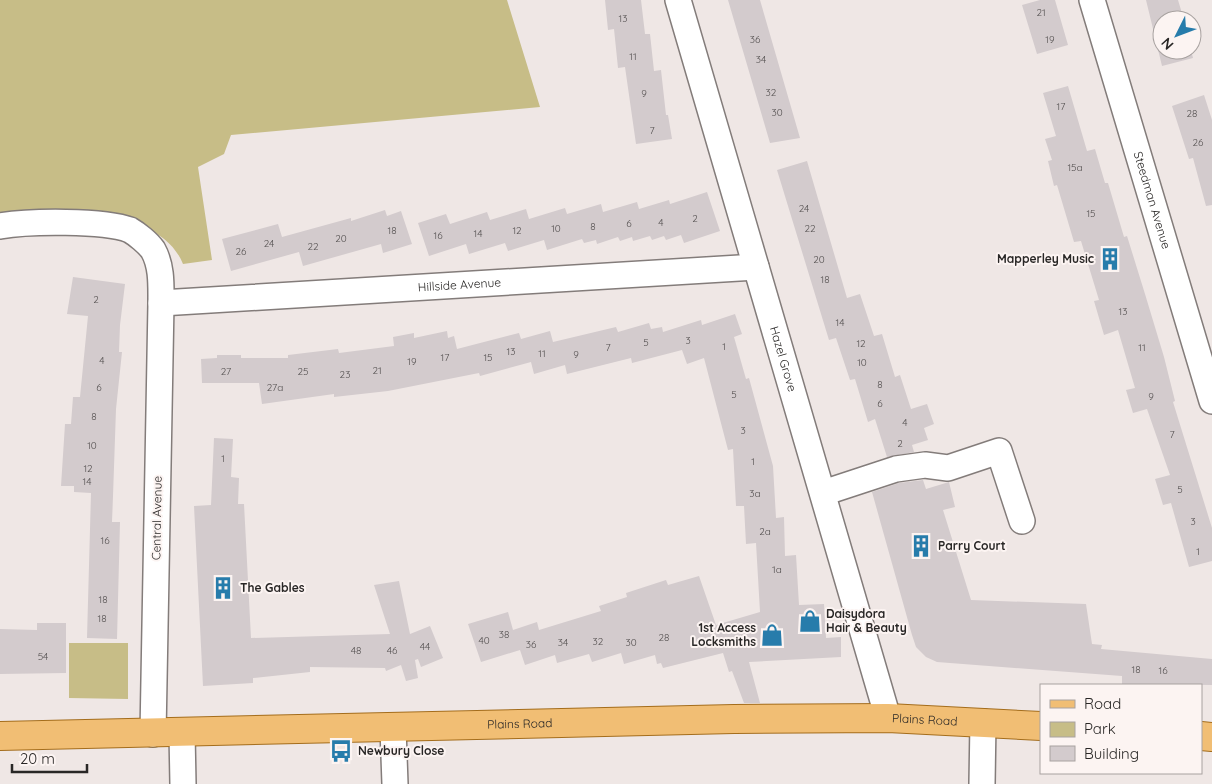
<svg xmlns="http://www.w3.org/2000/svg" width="1212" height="784" font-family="Quicksand,sans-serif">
<rect width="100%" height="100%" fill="#efe7e5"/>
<path fill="#c7bd87" d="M0 0H507L540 107 231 135 224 154 198 167 212 260 183 264C159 204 53 214 0 212Z
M69 643H128V699L69 698Z"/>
<path fill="#d3cbcd" d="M605 0H641L645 34H650L654 71 661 70 666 115H668L672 139 636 144 625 67 618 68 614 29 608 30Z
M728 0H760L800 138 770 143Z
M1040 0H1055L1068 45 1037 54 1022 5Z
M1146 0H1178L1184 20H1162V50H1191L1193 58 1162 66Z
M1068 86 1087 151 1095 149 1105 183H1108L1124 237 1127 236 1145 294 1164 357 1175 401 1173 402 1212 528V561L1189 567 1171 503 1163 505 1155 479 1170 475 1147 409 1133 413 1126 390 1135 388 1118 330 1104 335 1094 301 1099 300 1081 241 1074 242 1057 185 1054 186 1048 161 1052 160 1045 139 1056 136 1043 93Z
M1204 95 1212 120V205L1206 206 1193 158 1189 159 1172 106Z
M807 161 847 298 860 294 874 336 882 334 895 377 900 375 911 409 927 404 934 424 924 428 928 440 912 445 914 452 887 457 875 419 868 422 855 379 850 380 836 338 829 340 777 170Z
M707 192 720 231 684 243 681 235 666 240 664 236 652 240 650 236 633 241 632 237 620 241 618 237 597 244 596 240 584 243 582 239 547 250 544 240 508 251 505 243 469 254 466 244 429 256 418 223 446 214 450 224 487 212 490 220 526 209 529 219 565 208 567 214 601 204 603 212 637 202 639 209 669 200 670 204Z
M385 210 387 216 401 211 412 244 383 253 381 244 303 266 299 252 231 271 222 239 278 224 282 237 351 218V221Z
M73 277 125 284 120 325 119 352H122L116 409 113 496 112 522H120L117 639 87 638 91 493 74 492V486H61L65 424H71L73 397H80L88 316 67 314Z
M735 314 742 334 734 337 746 379 749 378 773 466 776 518 784 517 785 556 796 555 799 605 824 604 826 638 841 637V657L749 662 760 703H744L732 671 729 672 723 653 663 668 661 663 657 664 655 655 624 664 621 653 592 662 589 654 557 663 555 655 525 665 520 650 481 662 468 624 508 612 513 630 537 622 539 630 601 611 599 606 627 597 626 593 666 580 668 585 699 576 716 625 760 612 756 543 746 544 744 506H736L733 449 728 450 704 358 687 364 682 350 632 363 631 358 567 374 565 365 534 374 531 362 480 376 479 373 388 391 334 397V394L262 404 259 383H202L201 359 217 358V355H241V358H288V355L338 349 339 353 394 346 393 337 414 333V338L447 331 448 338 454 336 457 349 519 333 521 339 550 331 553 342 616 327 618 332 649 323 651 329 662 327 663 332 701 320 702 325Z
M214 438 233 439 231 477 239 478 238 504H244L251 638 390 634 374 585 399 581 410 634 430 626 443 658 421 667 418 659 415 660 418 678 406 681 401 665 386 671 385 668 310 667V672L253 678V683L203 686 194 506 211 505Z
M923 480 926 489 949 482 955 507 943 510 971 600 1086 604 1092 644 1102 645 1101 649 1212 659V685L1122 684V676L937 662 926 657 916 647 912 635 872 492 899 483Z
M37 623H66V673L0 674V629L37 630Z"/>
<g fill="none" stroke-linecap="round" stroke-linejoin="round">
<defs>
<g id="minor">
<path id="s1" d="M678 0 888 718"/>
<path id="s2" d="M1092 0 1212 401"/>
<path d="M0 226C28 221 104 220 130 230 137 234 148 243 153 250 162 266 161 285 161 303L153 734"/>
<path id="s3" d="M161 303 756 267"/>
<path d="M823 493 896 469 925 465 948 468 999 451 1022 521"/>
<path d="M393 728 395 784"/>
<path d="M182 733 183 784"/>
<path d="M982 784 983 722"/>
</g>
<g id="major">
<path id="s4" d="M0 736 734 719 888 718 1041 726"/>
<path d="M1201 736 1212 737"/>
</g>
</defs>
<use href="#minor" stroke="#837c7a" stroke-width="28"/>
<use href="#major" stroke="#a46d1c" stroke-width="30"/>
<use href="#minor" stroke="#fff" stroke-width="25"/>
<use href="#major" stroke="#f1be74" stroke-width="28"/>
</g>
<defs>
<symbol id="building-bare" viewBox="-9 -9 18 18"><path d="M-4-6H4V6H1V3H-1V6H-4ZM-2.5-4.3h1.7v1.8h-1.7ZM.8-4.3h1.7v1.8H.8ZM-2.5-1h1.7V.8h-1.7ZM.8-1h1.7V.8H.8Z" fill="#277cab" stroke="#fcf4f2" stroke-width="2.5" paint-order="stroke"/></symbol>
<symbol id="shop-bare" viewBox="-9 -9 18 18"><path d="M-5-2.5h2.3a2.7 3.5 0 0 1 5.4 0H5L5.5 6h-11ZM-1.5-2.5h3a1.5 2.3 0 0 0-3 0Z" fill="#277cab" stroke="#fcf4f2" stroke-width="2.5" paint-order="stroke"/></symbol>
<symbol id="bus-bare" viewBox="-9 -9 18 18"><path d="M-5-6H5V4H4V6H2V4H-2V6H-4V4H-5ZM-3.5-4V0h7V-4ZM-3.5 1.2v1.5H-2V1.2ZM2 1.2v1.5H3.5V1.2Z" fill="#277cab" stroke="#fcf4f2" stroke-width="2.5" paint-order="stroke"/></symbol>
</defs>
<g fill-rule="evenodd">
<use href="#building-bare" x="1094" y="243" width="32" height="32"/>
<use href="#building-bare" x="905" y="530" width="32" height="32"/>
<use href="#building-bare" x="207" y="572" width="32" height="32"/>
<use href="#shop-bare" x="794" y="605" width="32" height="32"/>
<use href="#shop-bare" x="756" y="619" width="32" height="32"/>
<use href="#bus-bare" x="325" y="735" width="32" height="32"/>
</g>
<g text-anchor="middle" stroke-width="4" stroke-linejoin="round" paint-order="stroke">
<g font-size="10" fill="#545050">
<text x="1041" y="16">21</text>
<text x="623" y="22">13</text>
<text x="755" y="43">36</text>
<text x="1050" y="43">19</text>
<text x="633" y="60">11</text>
<text x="761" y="63">34</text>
<text x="771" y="96">32</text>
<text x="644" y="97">9</text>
<text x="1061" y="110">17</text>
<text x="777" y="116">30</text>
<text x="1192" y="117">28</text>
<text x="652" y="134">7</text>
<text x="1198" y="146">26</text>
<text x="1075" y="171">15a</text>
<text x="804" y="212">24</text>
<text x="1091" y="217">15</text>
<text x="695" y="222">2</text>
<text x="661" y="226">4</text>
<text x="629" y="227">6</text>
<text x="593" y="230">8</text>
<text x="556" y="232">10</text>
<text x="810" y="232">22</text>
<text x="392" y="234">18</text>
<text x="517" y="234">12</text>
<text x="478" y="237">14</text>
<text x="438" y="239">16</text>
<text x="341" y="242">20</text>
<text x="269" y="247">24</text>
<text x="313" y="250">22</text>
<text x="241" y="255">26</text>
<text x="819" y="263">20</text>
<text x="825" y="283">18</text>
<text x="96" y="303">2</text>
<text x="1123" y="315">13</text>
<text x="840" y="326">14</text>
<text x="688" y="344">3</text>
<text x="646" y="346">5</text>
<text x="861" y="347">12</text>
<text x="724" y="350">1</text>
<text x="608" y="351">7</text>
<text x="1142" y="351">11</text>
<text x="511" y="355">13</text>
<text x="542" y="357">11</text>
<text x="576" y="358">9</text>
<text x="445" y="361">17</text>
<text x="488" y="361">15</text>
<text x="102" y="364">4</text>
<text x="412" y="365">19</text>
<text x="862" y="366">10</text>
<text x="377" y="374">21</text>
<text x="226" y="375">27</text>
<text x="303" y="375">25</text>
<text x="345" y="378">23</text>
<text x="880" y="388">8</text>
<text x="99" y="391">6</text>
<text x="275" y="391">27a</text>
<text x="734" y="398">5</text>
<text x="1151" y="400">9</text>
<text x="880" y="407">6</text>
<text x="94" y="420">8</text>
<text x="905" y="426">4</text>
<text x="743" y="434">3</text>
<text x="1172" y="438">7</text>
<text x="900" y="447">2</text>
<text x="92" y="449">10</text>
<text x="223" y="462">1</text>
<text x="753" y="465">1</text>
<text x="88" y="472">12</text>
<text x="87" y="485">14</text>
<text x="1180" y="493">5</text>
<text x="755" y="497">3a</text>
<text x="1193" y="525">3</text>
<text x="765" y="535">2a</text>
<text x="105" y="544">16</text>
<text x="1198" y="555">1</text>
<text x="777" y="573">1a</text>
<text x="103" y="603">18</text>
<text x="102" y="622">18</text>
<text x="504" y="638">38</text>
<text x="664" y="641">28</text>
<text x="484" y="644">40</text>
<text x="598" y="645">32</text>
<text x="563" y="646">34</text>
<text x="631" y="646">30</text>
<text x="531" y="648">36</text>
<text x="425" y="650">44</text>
<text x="356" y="654">48</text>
<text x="392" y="654">46</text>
<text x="43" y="660">54</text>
<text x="1136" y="673">18</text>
<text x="1163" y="674">16</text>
</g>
<g font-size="12" fill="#292726" stroke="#fcf4f2">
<text dy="4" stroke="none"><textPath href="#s2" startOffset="209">Steedman Avenue</textPath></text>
<text dy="4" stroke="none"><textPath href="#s3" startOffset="299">Hillside Avenue</textPath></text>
<text dy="4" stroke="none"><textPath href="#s1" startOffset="374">Hazel Grove</textPath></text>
<text transform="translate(157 518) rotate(-89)" y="4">Central Avenue</text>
<text dy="4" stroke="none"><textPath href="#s4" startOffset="925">Plains Road</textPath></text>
<text dy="4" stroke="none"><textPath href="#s4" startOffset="520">Plains Road</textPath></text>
</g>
<g font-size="12" font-weight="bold" fill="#292726" stroke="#fcf4f2" text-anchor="start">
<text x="1094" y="263" text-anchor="end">Mapperley Music</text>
<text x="938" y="550">Parry Court</text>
<text x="240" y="592">The Gables</text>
<text x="826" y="618">Daisydora<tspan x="826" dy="14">Hair &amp; Beauty</tspan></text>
<text x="756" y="632" text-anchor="end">1st Access<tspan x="756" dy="14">Locksmiths</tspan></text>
<text x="358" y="755">Newbury Close</text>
</g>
</g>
<rect x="1040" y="684" width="162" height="90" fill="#fcf4f2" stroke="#a8a2a0"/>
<rect x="1050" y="700" width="25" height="8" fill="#f1be74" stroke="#a8a2a0"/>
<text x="1084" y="709" font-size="15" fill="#292726">Road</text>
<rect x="1050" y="722" width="25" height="15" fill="#c7bd87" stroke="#a8a2a0"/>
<text x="1084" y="734" font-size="15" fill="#292726">Park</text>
<rect x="1050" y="746" width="25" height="15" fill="#d3cbcd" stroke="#a8a2a0"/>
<text x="1084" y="759" font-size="15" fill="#292726">Building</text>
<g transform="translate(1177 35) rotate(228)"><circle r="24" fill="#fcf4f2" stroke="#a8a2a0"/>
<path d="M0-4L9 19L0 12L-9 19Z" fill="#277cab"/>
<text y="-8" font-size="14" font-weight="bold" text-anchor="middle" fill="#292726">N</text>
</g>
<path d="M12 764v8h75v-8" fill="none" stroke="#292726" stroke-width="2.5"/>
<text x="20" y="764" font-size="15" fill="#292726" stroke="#fcf4f2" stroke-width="4" paint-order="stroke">20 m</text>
</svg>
